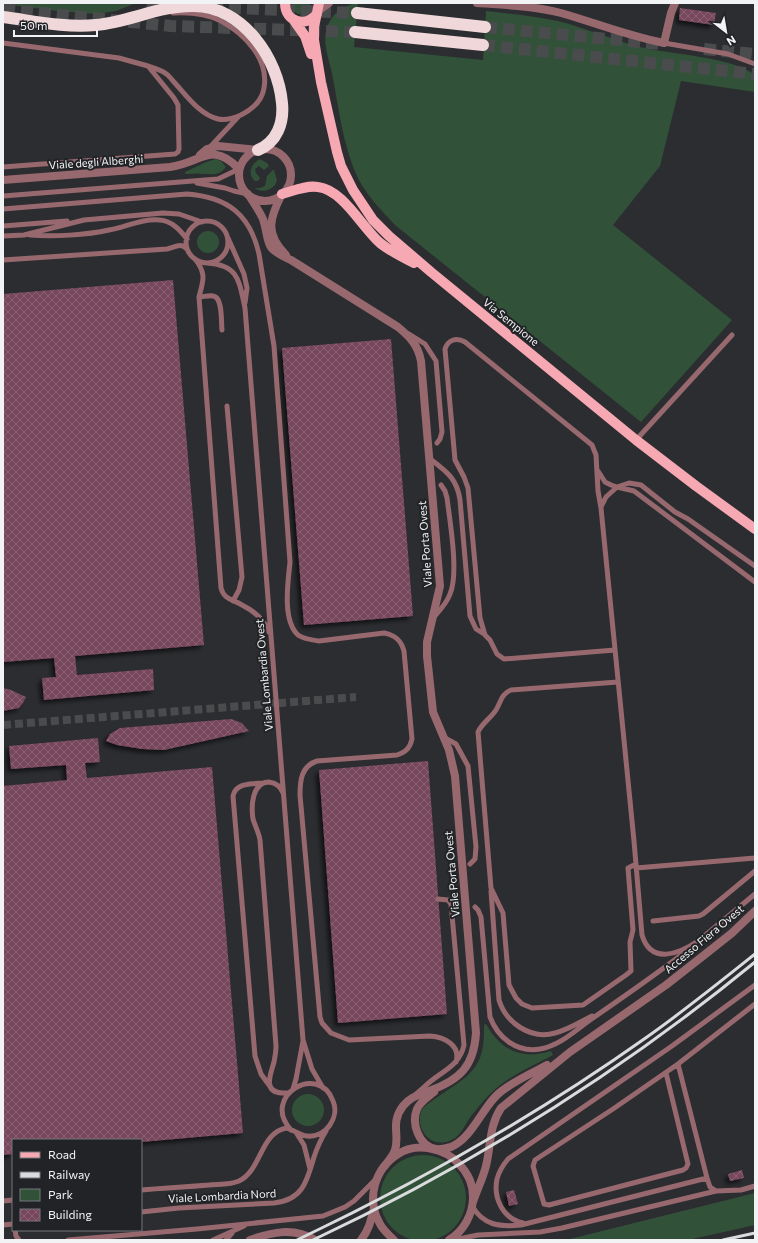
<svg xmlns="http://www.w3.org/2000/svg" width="758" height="1243" font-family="Commissioner,sans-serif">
<defs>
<pattern id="building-cross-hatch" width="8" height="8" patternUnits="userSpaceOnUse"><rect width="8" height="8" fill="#77465c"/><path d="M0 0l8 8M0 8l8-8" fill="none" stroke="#8b6174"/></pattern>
<filter id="shadow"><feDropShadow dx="-3.5" dy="3.5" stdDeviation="2" flood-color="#0009"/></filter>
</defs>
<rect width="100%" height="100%" fill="#2c2d30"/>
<path fill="#315239" d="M3 3H136L116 11 96 14 58 11 3 4Z
M293 3H310V8L307 13 298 14 294 11Z
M355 3H358L354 47 483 60 486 11C511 14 537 16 562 22 588 29 613 40 640 47 672 55 730 56 755 75V92L681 81 660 166 613 225 732 320 641 422 395 225C382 211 368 197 359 180 343 147 339 109 332 73 329 60 322 42 327 28 331 14 342 7 355 3Z
M215 159 221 161 226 167C219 176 213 174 202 174 197 173 191 174 185 174V172L204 163Z
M260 159 267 163 269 166 264 170 259 166 255 169 256 173 260 178 258 181H255C247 174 251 164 260 159Z
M273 170H274L277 181 275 185C269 191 262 193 255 188H260L265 186 267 176Z
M197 242a11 11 0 1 1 22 0a11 11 0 1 1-22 0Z
M486 1024C501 1051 522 1060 551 1051L553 1055C531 1067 506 1077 489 1095 482 1102 477 1109 471 1116 466 1123 462 1133 455 1138 434 1152 413 1131 422 1109 428 1103 435 1099 442 1094 474 1073 485 1065 484 1025Z
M292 1110a16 16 0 1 1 32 0a16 16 0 1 1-32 0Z
M380 1198a43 43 0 1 1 86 0a43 43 0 1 1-86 0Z
M755 1193V1225L688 1240H566Z"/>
<path fill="url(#building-cross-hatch)" filter="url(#shadow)" d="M680 8 716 13 714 25 679 20Z
M173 280 204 645 75 656 77 675 153 669 154 690 44 700 42 678 56 677 54 658 3 662V294Z
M391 339 413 616 304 625 282 348Z
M3 688 11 690 26 697 23 703 19 708 3 711Z
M231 719 242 723 249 731 164 750 142 749 117 745 106 741 110 734 120 728Z
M98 738 100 762 85 763 87 778 212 767 243 1133 141 1142V1140H13V1154L3 1155V786L67 780 66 765 11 769 9 746Z
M428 761 447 1014 338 1023 319 770Z
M742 1170 744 1178 730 1181 728 1174Z
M514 1190 518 1204 509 1206 506 1192Z"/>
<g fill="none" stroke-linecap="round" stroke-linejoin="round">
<path stroke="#4a4b4d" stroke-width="8" stroke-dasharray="8 4" stroke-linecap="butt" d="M3 725 356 697"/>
<path stroke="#4a4b4d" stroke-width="12" stroke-dasharray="12 6" stroke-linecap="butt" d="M147 3 174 6
M211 7 357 13
M3 9 171 26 355 32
M485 27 660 44
M483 45 755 74
M704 49 755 54"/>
<path stroke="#97696f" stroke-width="5" d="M3 43 119 58 148 66 174 98 178 105 179 149 178 152 175 154 3 167
M664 43 728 54 755 64
M148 66C154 68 161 70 165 73 169 75 171 79 174 82 186 95 199 114 218 119 226 121 234 118 241 115 253 109 262 101 264 88 269 59 245 34 221 21 205 13 190 12 173 13
M211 146 238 117
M197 183 225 188 234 191 248 194
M3 196 218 179 239 169
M3 209 187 194C227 197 250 214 259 254L274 346 290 562C288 582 282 620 298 635 304 639 312 640 319 641L384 633C395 635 401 640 404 651L412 739C410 748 406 752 397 755L317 761C301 766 300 781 300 795L320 1017 322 1023 331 1033 349 1040 430 1036C444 1037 461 1045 456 1062
M186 242a21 21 0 1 1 42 0a21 21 0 1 1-42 0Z
M3 226 67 221
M30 235C53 237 87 235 109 230 126 227 143 218 160 220 172 221 180 230 187 239
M3 236 24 235 84 220 163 213 179 214 202 222
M228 238 244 274 247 288 245 303
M195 259C207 274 203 281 199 297L221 588C224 600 233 599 242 605 254 611 264 619 269 632
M3 260 167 249C175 247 181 242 187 249
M207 263C239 265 239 281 245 308L303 1040 312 1069 323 1088
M199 297C203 297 209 295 213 296 223 297 221 322 222 330
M409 334 425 344 436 361 442 432 440 439 437 443
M227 406 242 577 239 590 233 601
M636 440 732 335
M429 458C446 471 457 478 460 500L470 616 476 629 484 634
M598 471 605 482 611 485 617 487 629 483 641 485 675 512 688 519 755 566
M601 507 606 497 617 487 634 491 755 582
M434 617C440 610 447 603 450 594 459 574 450 522 447 498L445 491 441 485
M615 650 504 659 497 654 490 640 485 635 480 618 468 488 464 477 455 460 445 349C448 340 456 337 465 342L592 445 596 455 598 491 601 508 634 841 642 935C651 965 679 954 698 941
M618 682 511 690C501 694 501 702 496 710 491 718 482 723 478 732L491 888 503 913 509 985 516 998 522 1004 532 1008 583 1005 626 975 631 971 630 942 633 930 628 868 636 864
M445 738 456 744 468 766 476 847 475 859 470 864
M264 783C253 784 236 782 233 796L255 1056 261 1074 269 1085
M283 793C281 787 276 783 269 782 252 782 251 806 253 819 255 826 259 833 260 840L276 1046C276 1052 275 1057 274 1062 271 1073 262 1092 282 1093 284 1093 286 1093 288 1093
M636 868 755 858
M491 891 499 1000C506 1023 531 1040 555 1033 568 1030 580 1022 592 1016
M475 907 478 910 481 917 490 1017C498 1038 517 1053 540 1049 559 1046 575 1031 590 1020 622 998 654 976 685 952
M653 921 699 916 703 914 755 871
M696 943 755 894
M666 1073 688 1164 686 1168 683 1170 549 1205 544 1204 533 1166 535 1160 613 1109 678 1064
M293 1089 296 1079 303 1041
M416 1094C421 1090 426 1085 431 1081 445 1070 460 1064 464 1045L451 904 448 900 438 899
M297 1134 304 1145 310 1169
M707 1178 710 1187 716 1191
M141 1190C164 1188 186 1187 209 1185 218 1184 230 1185 239 1181 262 1170 260 1132 287 1128 294 1130 299 1135 307 1136 326 1138 340 1117 333 1101 319 1062 260 1096 291 1130
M3 1201 13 1200
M472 1206C484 1226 500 1227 521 1225L707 1178 678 1064 755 1004
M141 1212 179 1208 274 1203C303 1200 307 1181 314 1157 317 1148 321 1139 326 1131
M523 1223C503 1219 493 1198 497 1179 499 1171 503 1165 508 1159L672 1046 755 985
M3 1225 13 1224
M15 1230 16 1236 19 1240
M68 1240 197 1229 323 1216 345 1207 354 1201 376 1179
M213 1240 244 1226
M226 1240 232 1233
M454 1240 478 1235 540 1232 562 1228 716 1191 741 1190 755 1186"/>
<path stroke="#97696f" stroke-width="8" d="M477 3C505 5 534 6 561 13 596 23 628 36 664 43L671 13 675 3
M318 11 329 3"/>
<path stroke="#97696f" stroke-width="8" d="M239 175a26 26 0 1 1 52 0a26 26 0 1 1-52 0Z
M200 155 207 149 218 146 258 150
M3 180 170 167C201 163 212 140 239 169
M248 194C253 202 259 210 263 219 271 244 262 247 291 260L398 327C410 337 418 345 421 361L440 586 427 642V656L433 712 449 750 455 776 476 1033C474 1066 460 1080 429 1091 419 1095 410 1097 403 1106 390 1123 400 1135 395 1150 393 1156 388 1161 385 1166
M282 194C269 219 265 234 286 255
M434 1092C428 1097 420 1102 417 1109 411 1124 419 1146 436 1149 439 1150 447 1148 451 1147 471 1139 482 1109 497 1095 511 1082 531 1074 547 1065
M473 1202C477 1190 483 1178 486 1166 491 1146 489 1126 501 1108L570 1052 666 985 703 956 732 933 755 911
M250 1240C272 1232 294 1227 315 1240
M361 1240C369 1230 371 1220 374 1208
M394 1240C389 1235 383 1230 380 1224 366 1200 374 1169 398 1154 417 1142 445 1148 459 1164 468 1173 473 1184 473 1197 473 1214 464 1231 449 1240"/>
<path stroke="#f6a9b3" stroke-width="10" d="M285 3C285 22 305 28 317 14
M319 3 314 27V40L321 82 337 152 341 166 353 190 373 220 389 236 431 272 636 440 696 486 755 529
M293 19 305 36 311 54
M282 194C293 191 306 185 318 187 343 190 361 226 380 243 390 251 402 257 414 263"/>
<path stroke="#f0d8da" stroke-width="12" d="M357 13 485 27
M3 17C34 21 65 28 96 25 129 22 161 5 194 6 243 7 278 58 282 103 284 123 277 142 258 150
M355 32 483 45"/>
<path stroke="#dadbdc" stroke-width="3" d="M297 1240C419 1182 537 1115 647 1037 684 1011 720 982 755 954
M313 1240C470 1166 621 1072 755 962
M723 1240 755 1233"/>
</g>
<g text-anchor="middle" stroke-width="4" stroke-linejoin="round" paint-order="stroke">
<g font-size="11" fill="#f2f3f4" stroke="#222326">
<text transform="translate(96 162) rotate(-4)" y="4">Viale degli Alberghi</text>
<text transform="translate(511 322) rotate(39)" y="4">Via Sempione</text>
<text transform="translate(425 544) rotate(-94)" y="4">Viale Porta Ovest</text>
<text transform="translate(264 675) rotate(-95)" y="4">Viale Lombardia Ovest</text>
<text transform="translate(452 874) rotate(-95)" y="4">Viale Porta Ovest</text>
<text transform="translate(704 939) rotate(-40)" y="4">Accesso Fiera Ovest</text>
<text transform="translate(222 1196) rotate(-3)" y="4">Viale Lombardia Nord</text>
</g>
</g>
<rect width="758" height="1243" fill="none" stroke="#f2f3f4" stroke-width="8"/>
<rect x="12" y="1139" width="130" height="92" fill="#222326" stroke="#757678"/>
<rect x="20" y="1152" width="20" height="6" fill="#f6a9b3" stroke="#757678"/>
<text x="48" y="1159" font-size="12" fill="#f2f3f4">Road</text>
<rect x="20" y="1172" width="20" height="6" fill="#dadbdc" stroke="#757678"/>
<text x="48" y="1179" font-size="12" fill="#f2f3f4">Railway</text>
<rect x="20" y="1189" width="20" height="12" fill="#315239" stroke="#757678"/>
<text x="48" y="1199" font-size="12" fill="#f2f3f4">Park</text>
<rect x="20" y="1209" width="20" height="12" fill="url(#building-cross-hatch)" stroke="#757678"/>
<text x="48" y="1219" font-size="12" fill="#f2f3f4">Building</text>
<g transform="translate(726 32) rotate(149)" stroke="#222326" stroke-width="3" paint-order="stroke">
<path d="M0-3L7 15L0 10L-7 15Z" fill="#f2f3f4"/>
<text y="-6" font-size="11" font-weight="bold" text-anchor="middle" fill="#f2f3f4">N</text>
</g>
<path d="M14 30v6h83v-6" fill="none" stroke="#f2f3f4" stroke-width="2"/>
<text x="20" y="30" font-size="12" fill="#f2f3f4" stroke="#222326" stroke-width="3" paint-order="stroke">50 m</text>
</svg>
